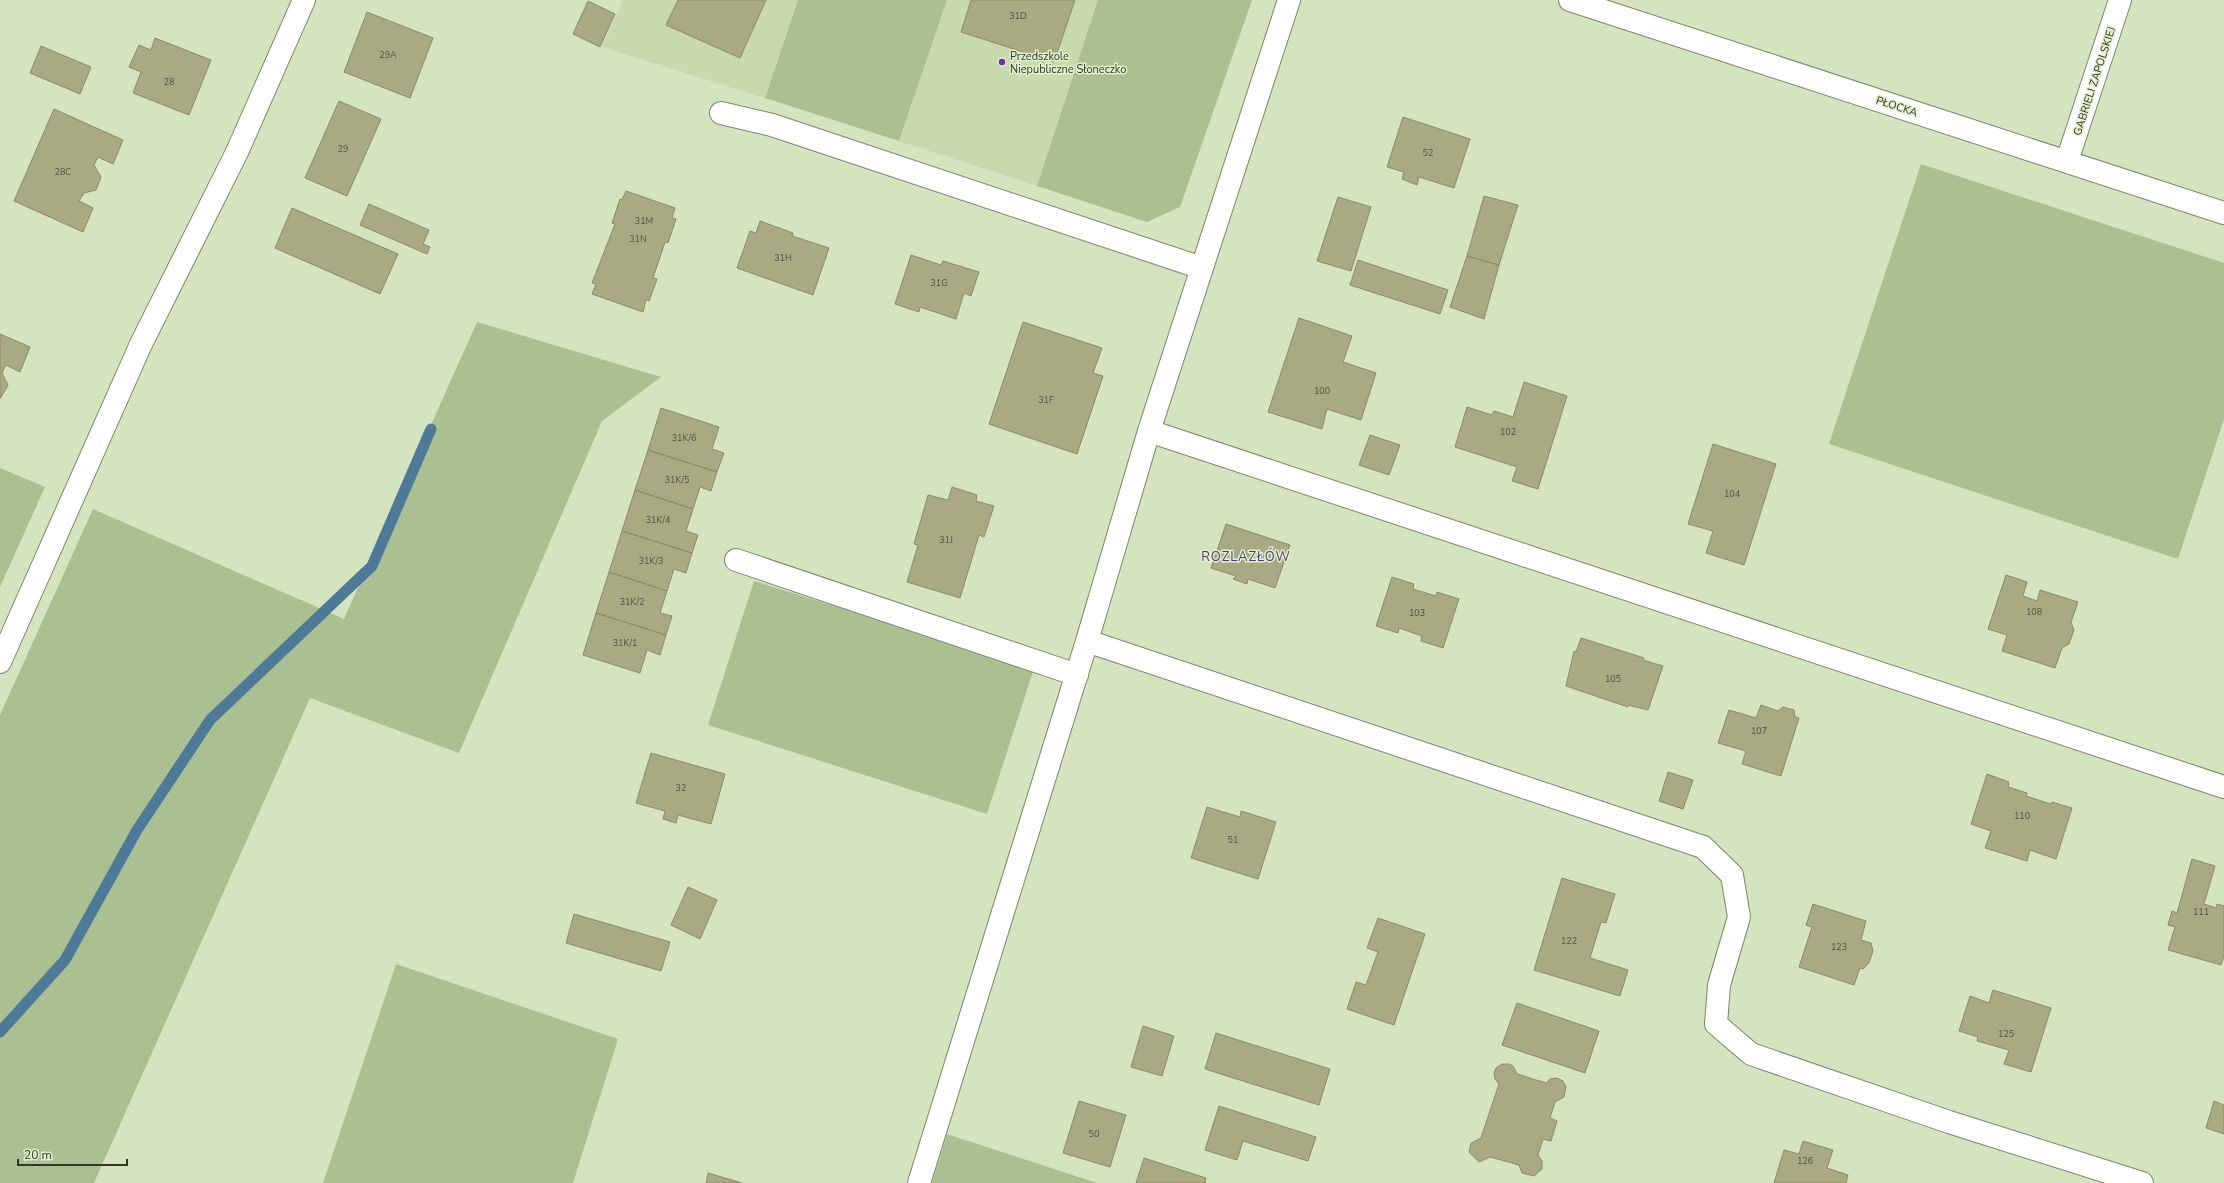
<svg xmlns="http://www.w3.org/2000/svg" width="2224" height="1183" font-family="'Nunito Sans',sans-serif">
<rect width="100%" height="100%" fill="#d3e4bf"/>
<path fill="#c6daae" d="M623 0H798L765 98 602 47Z
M947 0H1098L1037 186 899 141Z"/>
<path fill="#abc090" d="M798 0H947L899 141 765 98Z
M1098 0H1252L1180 207 1147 222 1037 186Z
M1921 164 2224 263V419L2178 559 1829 444Z
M477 322 661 377 602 421 459 753 310 698 94 1183H0V715L93 509 344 619Z
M0 468 45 487 0 587Z
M754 581 1034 668 987 814 708 725Z
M396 964 618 1039 573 1183H323Z
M947 1134 1097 1183H932Z"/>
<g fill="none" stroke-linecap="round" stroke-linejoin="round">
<path stroke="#4e7a9a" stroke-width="11" d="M0 1032 65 960 137 830 210 720 372 566 431 429"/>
</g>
<path fill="#a9a983" stroke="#8c8b67" d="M678 0H766L740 58 666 25Z
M971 0H1075L1054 62 961 32Z
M588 1 615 14 600 47 573 34Z
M367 12 433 38 410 98 344 72Z
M155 38 211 60 189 115 133 93 141 72 129 67 139 45 151 50Z
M41 46 91 67 80 94 30 73Z
M339 101 381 119 347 196 305 178Z
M54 109 123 140 113 164 98 157 94 165 101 177 96 190 84 193 79 201 93 208 83 232 14 201Z
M1403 117 1470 139 1454 188 1419 177 1417 185 1402 179 1404 172 1387 167Z
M626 191 675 208 672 218 676 219 668 243 665 242 653 278 657 279 649 301 646 300 643 312 592 294 596 284 592 283 615 224 612 223 620 199 622 200Z
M1484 196 1518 205 1499 265 1467 256Z
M1338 197 1371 207 1351 271 1317 261Z
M369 204 429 230 423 244 430 247 427 254 360 225Z
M292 208 398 254 380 294 275 248Z
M760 221 793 233 792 236 829 248 813 295 737 268 750 231 756 233Z
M911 255 941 265 943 261 979 272 971 296 964 293 956 319 920 307 919 312 895 304Z
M1467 256 1499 265 1484 319 1450 307Z
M1358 260 1448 290 1440 314 1350 285Z
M1299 318 1352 336 1343 362 1376 373 1361 420 1327 409 1322 429 1268 412Z
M1023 322 1102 348 1093 373 1103 376 1077 454 989 424Z
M0 334 30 347 20 372 6 365 2 373 8 385 0 399Z
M1524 382 1567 396 1538 489 1512 481 1517 467 1455 447 1467 407 1492 415 1494 411 1513 417Z
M661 408 719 427 712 449 724 453 717 472 648 450Z
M1370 435 1400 445 1389 475 1359 465Z
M1713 444 1776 464 1744 565 1706 553 1713 531 1688 524Z
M648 450 717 472 711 491 700 487 693 509 635 490Z
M952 487 977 495 976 501 994 506 984 537 979 535 960 598 907 582 918 545 914 544 928 495 948 500Z
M635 490 693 509 686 531 698 535 692 553 622 531Z
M1226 524 1290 545 1275 588 1248 579 1247 584 1233 579 1236 576 1211 568Z
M622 531 692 553 686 573 674 569 667 591 609 572Z
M609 572 667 591 660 613 672 616 666 635 596 613Z
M2006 575 2027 582 2023 596 2037 601 2040 590 2078 602 2071 622 2074 630 2069 644 2062 648 2055 668 2002 651 2007 635 1988 629Z
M1392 577 1414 584 1413 589 1436 596 1437 592 1459 599 1443 648 1421 641 1422 636 1399 628 1398 633 1376 626Z
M596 613 666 635 660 655 647 650 640 673 583 655Z
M1581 638 1644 658 1643 660 1663 666 1648 710 1628 705V707L1566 686 1574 651 1576 652Z
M1761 705 1778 711 1783 707 1794 710 1795 717 1799 718 1781 776 1742 764 1746 751 1718 743 1729 710 1756 718Z
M651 753 725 774 711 824 678 815 676 823 663 819 665 811 636 803Z
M1668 772 1693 780 1683 809 1659 801Z
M1987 774 2009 782 2008 787 2027 793 2026 796 2051 804 2052 802 2072 808 2056 859 2030 850 2027 861 1985 848 1991 831 1971 824Z
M1207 807 1240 817 1241 811 1276 822 1258 879 1191 858Z
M2192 859 2215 866 2204 904 2216 908 2217 904 2224 906V956L2221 965 2168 950 2175 927 2168 925 2172 911 2177 913Z
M1562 878 1615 894 1606 923 1601 922 1590 958 1628 970 1620 996 1534 970Z
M688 887 717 900 700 939 671 925Z
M1813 904 1866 921 1861 940 1871 943 1873 951 1869 963 1863 969 1860 968 1854 985 1799 967 1812 927 1806 925Z
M574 914 670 942 661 971 566 943Z
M1378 918 1425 934 1394 1025 1347 1009 1356 982 1366 985 1378 952 1367 948Z
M1993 990 2051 1008 2031 1072 2004 1064 2009 1050 1977 1041 1978 1037 1959 1031 1970 996 1989 1003Z
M1517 1003 1599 1031 1585 1073 1502 1045Z
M1143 1026 1174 1036 1162 1076 1131 1067Z
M1216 1033 1330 1069 1319 1105 1205 1069Z
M1502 1064H1509L1513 1066 1517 1074 1546 1083 1550 1079 1557 1078 1563 1081 1566 1087 1564 1097 1555 1102 1550 1118 1557 1121 1551 1141 1543 1139 1538 1155 1542 1161V1169L1534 1176 1522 1173 1519 1165 1490 1157 1479 1162 1469 1152 1471 1143 1481 1138 1499 1084 1495 1079 1494 1073 1496 1068Z
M1079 1101 1126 1115 1110 1167 1063 1153Z
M2214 1101 2224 1105V1134L2206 1128Z
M1219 1106 1316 1137 1308 1161 1243 1141 1237 1160 1205 1150Z
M1803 1141 1833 1150 1827 1168 1848 1175 1846 1183H1774L1784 1150 1799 1154Z
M1144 1158 1206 1178 1205 1183H1136Z
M708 1173 742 1183H706Z"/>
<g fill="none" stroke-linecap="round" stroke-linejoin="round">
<defs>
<path id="service" d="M736 560 1077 675"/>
<path id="minor" d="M721 113 772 125 1202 268
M2067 161 2120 0
M1149 431 2224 787
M1087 641 1703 847 1732 875 1739 917 1719 985 1716 1024 1751 1054 1949 1122 2142 1183
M0 662 141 344 237 152 304 0
M919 1183 1087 641 1149 431 1289 0"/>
<path id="tertiary" d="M1570 0 2224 213"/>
</defs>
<use href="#service" stroke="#798866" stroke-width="24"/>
<use href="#minor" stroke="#798866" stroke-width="24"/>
<use href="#tertiary" stroke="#798866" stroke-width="24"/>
<use href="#service" stroke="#fff" stroke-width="22"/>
<use href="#minor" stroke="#fff" stroke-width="22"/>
<use href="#tertiary" stroke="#fff" stroke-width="22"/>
</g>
<circle fill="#712ea3" stroke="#e0f1cc" stroke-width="1.5" cx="1002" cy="62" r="4"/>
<g text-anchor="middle" stroke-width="3" stroke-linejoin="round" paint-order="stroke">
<g font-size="9" fill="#4f543f">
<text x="1018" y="19">31D</text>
<text x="388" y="58">29A</text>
<text x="169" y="85">28</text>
<text x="343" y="152">29</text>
<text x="1428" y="156">52</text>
<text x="63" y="175">28C</text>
<text x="644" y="224">31M</text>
<text x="638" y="242">31N</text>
<text x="783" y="261">31H</text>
<text x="939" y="286">31G</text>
<text x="1322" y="394">100</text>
<text x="1046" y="403">31F</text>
<text x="1508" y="435">102</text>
<text x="684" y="441">31K/6</text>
<text x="677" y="483">31K/5</text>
<text x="1732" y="497">104</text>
<text x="658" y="523">31K/4</text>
<text x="946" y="543">31J</text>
<text x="651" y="564">31K/3</text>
<text x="632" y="605">31K/2</text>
<text x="2034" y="615">108</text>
<text x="1417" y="616">103</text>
<text x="625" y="646">31K/1</text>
<text x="1613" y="682">105</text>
<text x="1759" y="734">107</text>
<text x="681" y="791">32</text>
<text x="2022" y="819">110</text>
<text x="1233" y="843">51</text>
<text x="2201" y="915">111</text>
<text x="1569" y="944">122</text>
<text x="1839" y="950">123</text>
<text x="2006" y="1037">125</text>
<text x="1094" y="1137">50</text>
<text x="1805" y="1164">126</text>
</g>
<g font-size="11" fill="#313728" stroke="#e0f1cc" text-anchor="start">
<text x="1010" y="60">Przedszkole<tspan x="1010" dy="13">Niepubliczne Słoneczko</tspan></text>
</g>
<g font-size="11" fill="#313728" stroke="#e0f1cc">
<text transform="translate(2094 81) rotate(-72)" y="4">GABRIELI ZAPOLSKIEJ</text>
<text transform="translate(1897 106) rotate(18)" y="4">PŁOCKA</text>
</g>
<g font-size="13" letter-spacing="1" fill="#553670" stroke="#e0f1cc">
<text x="1246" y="561">ROZLAZŁÓW</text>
</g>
</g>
<path d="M18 1159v6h109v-6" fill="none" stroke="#313728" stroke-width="2"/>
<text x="24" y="1159" font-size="12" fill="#313728" stroke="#e0f1cc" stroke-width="3" paint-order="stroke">20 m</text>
</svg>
